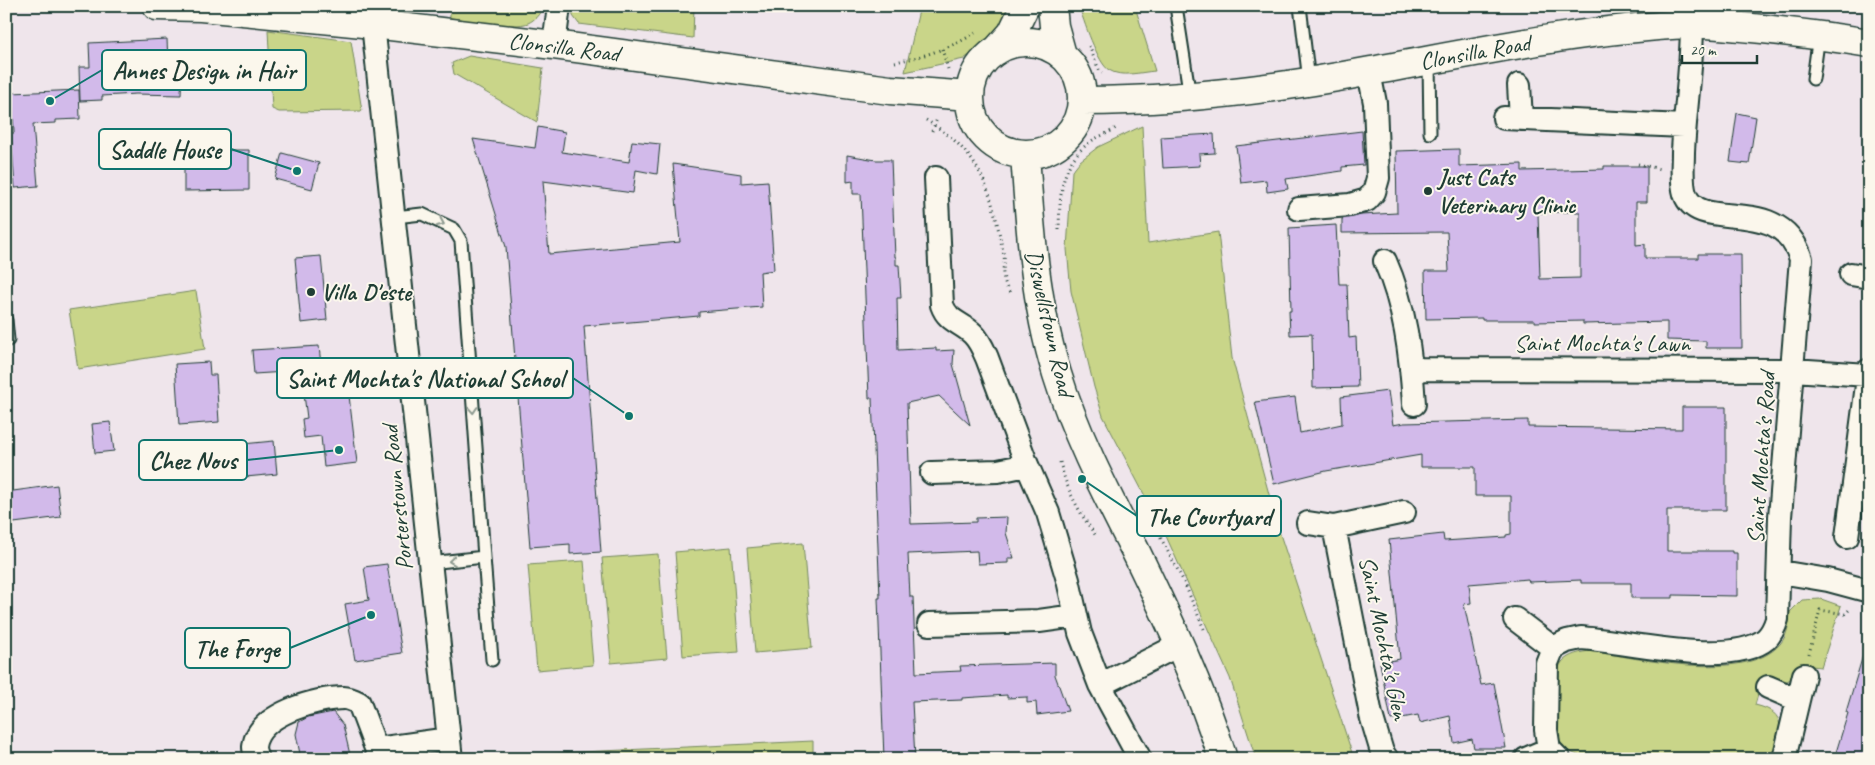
<svg xmlns="http://www.w3.org/2000/svg" width="1875" height="765" font-family="Caveat,sans-serif">
<rect width="100%" height="100%" fill="#efe5eb"/>
<filter id="ink" filterUnits="userSpaceOnUse"><feTurbulence type="fractalNoise" baseFrequency=".02" numOctaves="2"/><feDisplacementMap in="SourceGraphic" scale="10" xChannelSelector="R" yChannelSelector="G"/><feConvolveMatrix kernelMatrix="1 2 1 2 8 2 1 2 1" color-interpolation-filters="sRGB"/></filter>
<g filter="url(#ink)">
<path fill="#c9d589" stroke="#74895e" d="M450 6H543C541 13 535 20 528 23 514 29 467 20 450 18Z
M572 6H694L693 38 579 24 573 16Z
M920 6H1015L999 33 964 59 905 72Z
M1079 6H1136L1137 13 1155 71C1142 72 1121 78 1109 70 1098 64 1083 19 1079 6Z
M268 30 351 41 362 111 279 112 272 109Z
M469 56 543 68 537 122 454 74 452 63Z
M1142 126 1148 243 1218 232 1232 358 1279 531 1354 759H1256L1230 678 1166 536 1103 416 1094 387 1071 291 1067 249 1072 171 1080 161 1098 147Z
M196 291 205 349 78 369 69 310Z
M803 543 812 648 755 653 747 548Z
M731 547 739 652 683 656 675 552Z
M658 554 667 658 611 663 602 558Z
M584 561 593 665 537 670 528 565Z
M1821 599 1841 606 1821 667 1801 665 1796 677 1782 683 1762 681 1755 705C1790 713 1780 732 1773 759H1593C1579 755 1565 754 1559 739 1558 723 1552 674 1562 662 1569 654 1581 652 1591 651 1637 658 1746 684 1780 644 1788 635 1789 623 1790 612L1802 600Z
M813 741V759H518V755Z"/>
<path fill="#d2baea" stroke="#1f3d34" fill-rule="evenodd" d="M167 39 168 64 182 65 181 95 136 94 102 96V100L80 101 79 67H90L89 43Z
M79 90 80 119 56 120V123L33 124 38 186 15 188 11 133H14L12 93Z
M1737 113 1756 117 1749 164 1730 162Z
M538 127 565 132 562 152 629 162 632 141 660 144 657 174 636 170 633 193 543 181 549 254 680 242 673 164 741 174V183L768 181 774 270 760 272 762 307 699 312V316L584 326 601 552 570 554V544L530 547 506 247 473 139 535 148Z
M1362 131 1364 165 1342 167V171L1286 179 1288 189 1267 192 1266 180 1241 183 1236 146Z
M1214 134 1215 153 1199 154 1200 166 1163 168 1161 137Z
M1459 149V166L1522 164V171L1604 169V166H1647V202H1636V245L1645 244V258H1698V254H1741L1742 348H1706V341L1667 340V322L1583 324V321L1535 322V320H1482V318L1426 319 1425 271H1449L1447 232 1342 233V219L1361 215 1397 213 1396 151ZM1561 212H1580V278L1540 279 1538 213Z
M184 150H249V190L184 191Z
M282 153 319 163 312 189 275 179Z
M847 155 876 160H891L895 257H896V265H899L901 298H897L898 350 936 348V351L954 350 953 364 970 425 939 396 907 403 911 524 976 522V518L1007 517 1006 533 1014 558H1008V563L978 564 977 551 908 554 910 597H913L916 673 961 671 960 666 1055 663V675L1068 711 1037 715 1036 702 1027 703V697L1007 698V695L962 698V700L912 702 915 759H884L878 598H880L872 398H869L861 194H853V181L847 182Z
M1336 225 1339 284H1347L1349 338 1356 337 1358 387 1313 388 1312 334 1290 335 1289 311H1291L1289 228Z
M321 256 327 320 301 323 295 258Z
M319 346 321 365 345 362 357 463 324 467 321 436 304 438 302 419 307 418 301 371 254 374 252 350Z
M209 362 210 375H216L219 422 179 425 175 364Z
M1388 391 1393 425 1404 423 1528 420V427L1682 429V407H1726V510H1667V551H1732V553H1737V596L1673 595V598H1631V583H1581V580L1529 582 1528 579 1469 584 1471 603 1464 604 1481 685 1494 683 1506 748H1474L1472 739 1454 743 1450 716 1420 723 1418 715 1391 720 1380 663 1400 659 1389 540 1443 534 1444 541 1506 537V535L1511 534V496H1475V467H1421V455L1326 471 1274 484 1255 402 1295 397 1300 433 1342 424 1341 397Z
M110 422 114 451 95 453 92 424Z
M274 441 277 474 225 479 222 446Z
M57 485 61 517 6 524V492Z
M387 564 402 653 355 660 345 604 369 600 364 567Z
M1864 652 1869 653V759H1834L1848 713 1846 712Z
M333 712 343 725 351 759H301L296 734 299 722 308 717Z"/>
<g fill="none" stroke-linecap="round" stroke-linejoin="round">
<defs>
<path id="lane" d="M1176 6 1190 97
M1300 6 1309 81
M1429 61 1430 133
M1813 79 1819 35
M395 217 422 214 454 229 461 241 484 557 430 563
M6 320 8 340 6 341
M484 557 492 660"/>
<path id="street" d="M373 24 451 759
M1712 24 1713 6
M554 45 559 6
M1519 85 1521 119
M1504 118 1684 126
M936 178 942 305C948 322 961 322 973 334 980 341 983 349 987 358L1027 465 1048 513 1068 580 1080 633 1100 685 1140 759
M1299 209 1350 205 1367 200 1374 192 1378 178 1375 103 1369 72
M1385 261C1405 306 1411 355 1414 404
M1851 274 1869 277
M1411 369 1793 370 1868 375
M932 473 998 471 1027 465
M1308 523 1334 527 1404 512
M1334 527 1371 715 1382 752 1387 759
M1847 537 1869 370
M1780 572 1828 580 1869 591
M1515 619 1553 648
M929 624 1039 621 1075 616
M1100 685 1179 645
M1768 687 1798 700
M377 749 449 739
M257 759C256 755 254 751 254 747 257 714 317 698 344 698 349 698 355 701 359 703L380 759
M1526 759 1549 749
M1559 759 1549 749 1546 730 1547 663 1553 648 1567 641 1581 638C1625 641 1731 668 1766 639 1772 633 1775 626 1777 619L1780 517 1801 259C1780 191 1699 235 1685 194 1681 181 1683 166 1683 152 1685 109 1692 67 1692 24
M1784 759 1804 675"/>
<path id="secondary" d="M157 6 201 7 373 24 554 45 890 90 970 96
M1052 6 1054 26 1062 55
M970 98a56 56 0 1 1 112 0a56 56 0 1 1-112 0Z
M996 51 1012 33 1025 6
M1082 101C1179 101 1276 89 1371 71 1477 52 1583 29 1690 24 1708 23 1725 26 1742 27 1785 31 1827 36 1869 43
M1025 154C1030 229 1035 303 1057 374 1076 436 1106 493 1135 550 1168 618 1201 687 1223 759"/>
</defs>
<use href="#lane" stroke="#1f3d34" stroke-width="15"/>
<use href="#street" stroke="#1f3d34" stroke-width="26"/>
<use href="#secondary" stroke="#1f3d34" stroke-width="31"/>
<path stroke="#1f3d34" stroke-width="3" stroke-dasharray="1 4" stroke-linecap="butt" d="M1089 46 1100 72 1102 73
M942 49 948 69
M895 62C922 57 952 48 975 33
M926 120C985 155 991 193 1004 256 1005 262 1004 264 1003 269 1002 276 1006 287 1010 293
M932 131 937 119
M1638 164 1660 169
M1059 230C1060 193 1060 162 1093 140 1101 135 1110 133 1117 127
M1060 462C1067 491 1079 512 1096 536
M1156 529 1183 580 1204 629
M1809 654 1820 610 1845 614 1849 610"/>
<use href="#lane" stroke="#fbf7ec" stroke-width="11"/>
<use href="#street" stroke="#fbf7ec" stroke-width="22"/>
<use href="#secondary" stroke="#fbf7ec" stroke-width="28"/>
</g>
<defs><path id="oneway-chevron" d="M-2-3.5L2.5 0L-2 3.5" fill="none" stroke-width="1.6" stroke-linecap="round" stroke-linejoin="round" transform="scale(1.25)"/></defs>
<g stroke="#8d9a90">
<use href="#oneway-chevron" transform="translate(441 223) rotate(24)"/>
<use href="#oneway-chevron" transform="translate(473 410) rotate(86)"/>
<use href="#oneway-chevron" transform="translate(452 561) rotate(174)"/>
</g>
</g>
<g fill="#1f3d34" stroke="#fbf7ec" stroke-width="2">
<circle cx="1428" cy="191" r="5"/>
<circle cx="311" cy="292" r="5"/>
</g>
<g text-anchor="middle" stroke-width="4" stroke-linejoin="round" paint-order="stroke">
<g font-size="24" fill="#1f3d34" stroke="#fbf7ec">
<text transform="translate(564 47) rotate(7)" y="8">Clonsilla Road</text>
<text transform="translate(1475 52) rotate(-10)" y="8">Clonsilla Road</text>
<text transform="translate(1050 323) rotate(77)" y="8">Diswellstown Road</text>
<text x="1602" y="351">Saint Mochta's Lawn</text>
<text transform="translate(1761 458) rotate(-86)" y="8">Saint Mochta's Road</text>
<text transform="translate(397 498) rotate(-96)" y="8">Porterstown Road</text>
<text transform="translate(1384 638) rotate(78)" y="8">Saint Mochta's Glen</text>
</g>
<g font-size="24" font-weight="bold" fill="#1f3d34" stroke="#fbf7ec" text-anchor="start">
<text x="1438" y="185">Just Cats<tspan x="1438" dy="28">Veterinary Clinic</tspan></text>
<text x="321" y="300">Villa D'este</text>
</g>
</g>
<path fill="none" stroke="#0f766e" stroke-width="2" d="M50 101L102 70M297 171L231 149M629 416L573 378M339 450L247 460M1082 479L1137 516M371 615L290 648"/>
<g fill="#0f766e" stroke="#fbf7ec" stroke-width="2">
<circle cx="50" cy="101" r="5"/>
<circle cx="297" cy="171" r="5"/>
<circle cx="629" cy="416" r="5"/>
<circle cx="339" cy="450" r="5"/>
<circle cx="1082" cy="479" r="5"/>
<circle cx="371" cy="615" r="5"/>
</g>
<g fill="#fbf7ec" stroke="#0f766e" stroke-width="2">
<rect x="102" y="50" width="204" height="40" rx="5"/>
<rect x="99" y="129" width="132" height="40" rx="5"/>
<rect x="277" y="358" width="296" height="40" rx="5"/>
<rect x="139" y="440" width="108" height="40" rx="5"/>
<rect x="1137" y="496" width="144" height="40" rx="5"/>
<rect x="185" y="628" width="105" height="40" rx="5"/>
</g>
<g font-size="25" text-anchor="middle" font-weight="bold" fill="#1f3d34">
<text x="204" y="79">Annes Design in Hair</text>
<text x="165" y="158">Saddle House</text>
<text x="425" y="387">Saint Mochta's National School</text>
<text x="193" y="469">Chez Nous</text>
<text x="1209" y="525">The Courtyard</text>
<text x="237" y="657">The Forge</text>
</g>
<rect width="1875" height="765" fill="none" stroke="#fbf7ec" stroke-width="25"/>
<rect x="12" y="12" width="1850" height="740" fill="none" stroke="#1f3d34" stroke-width="2" filter="url(#ink)"/>
<path d="M1682 55v8h75v-8" fill="none" stroke="#1f3d34" stroke-width="2.5"/>
<text x="1690" y="55" font-size="15" fill="#1f3d34" stroke="#fbf7ec" stroke-width="4" paint-order="stroke">20 m</text>
</svg>
